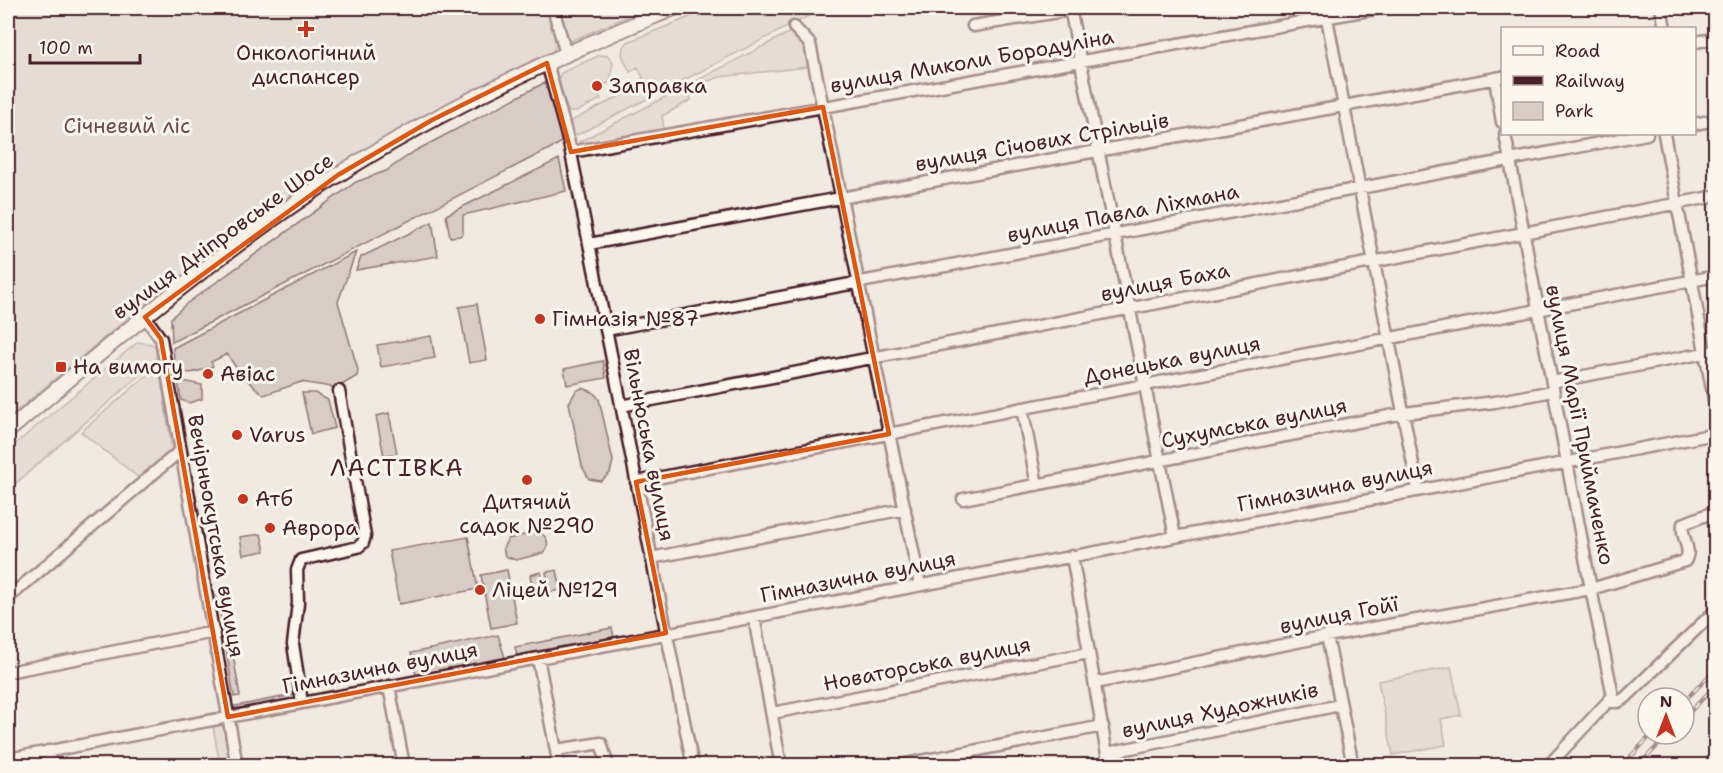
<svg xmlns="http://www.w3.org/2000/svg" width="1723" height="773" font-family="'Shantell Sans',sans-serif">
<rect width="100%" height="100%" fill="#f0eae0"/>
<filter id="ink" filterUnits="userSpaceOnUse"><feTurbulence type="fractalNoise" baseFrequency=".0167" numOctaves="2"/><feDisplacementMap in="SourceGraphic" scale="12" xChannelSelector="R" yChannelSelector="G"/><feConvolveMatrix kernelMatrix="1 2 1 2 8 2 1 2 1" color-interpolation-filters="sRGB"/></filter>
<g filter="url(#ink)">
<path fill="#d8ccc6" stroke="#917678" stroke-width="1.5" d="M8 8H549L558 41 553 51C444 105 338 161 238 230L231 239 159 292 8 418Z
M556 8H647L568 42Z
M712 8H824L577 135H573L569 126 571 121 624 94 643 78 638 67 630 72 622 55 623 47 628 42Z
M796 29 810 44 815 66 720 77 689 88 691 100 662 116 665 135 588 149 579 142Z
M600 55 608 56 613 62 610 82 596 89 601 99 576 112H570L565 106 559 78 561 73Z
M544 83 550 88 561 135V142L557 145 172 342 171 318 186 304 356 182 386 171 415 151Z
M559 159 566 191 463 215V233L460 236 450 237 446 215Z
M432 222 438 256 356 270 361 257Z
M356 252 338 302 358 370 357 376 337 388 301 382 264 395 241 375 227 354 211 362 213 366C200 371 188 377 175 368L173 348Z
M477 304 487 360 469 363 459 307Z
M431 336 435 358 381 367 377 345Z
M138 342 152 344 156 348V361L8 490V450Z
M603 361 606 378 567 385 564 369Z
M159 365 172 451 143 481 81 432Z
M178 380 202 385V399L189 403 181 400Z
M582 388 593 392 599 399 613 461 610 473 601 481 589 479 582 466 569 403 576 391Z
M302 393H315L328 400 335 428 311 434Z
M389 413 397 453 384 456 376 416Z
M535 532C547 533 551 544 544 553L516 560 505 556 503 548 508 539Z
M261 534 265 551 243 555 240 537Z
M468 537 478 589 399 604 389 551Z
M507 570 517 623 491 628 481 575Z
M557 570 561 590 550 592 546 572Z
M541 572 545 593 534 596 530 575Z
M223 594 240 696 234 697 217 595Z
M612 628 614 637 517 655 515 647Z
M498 635 505 658 416 675 411 653Z
M1451 667 1461 715 1441 719 1446 745 1393 755 1378 681Z
M298 694 299 700 236 712 235 706Z
M223 725 230 765H220L213 727Z"/>
<g fill="none" stroke-linecap="round" stroke-linejoin="round">
<defs>
<path id="minor" d="M553 8 566 54
M1070 8 1175 537
M1325 8 1418 490
M1661 8 1665 28
M973 26 1070 10
M794 27 810 44 920 585
M1694 42 1716 39
M547 63 569 143 693 766
M1495 79 1502 122
M1694 124 1716 120
M1505 134 1591 589 1685 561C1693 549 1680 537 1683 524L1716 511
M1664 134 1716 410
M571 152 1380 8
M589 244 1502 77
M145 317 161 339 237 766
M606 330 1647 134
M1552 382 1716 351
M621 406 1716 196
M1022 408 1037 485
M636 482 1716 276
M963 499 1404 413 1495 402 1553 391
M1072 556 1109 766
M651 558 905 509
M8 598 181 450
M754 617 781 766
M1327 636 1353 766
M538 658 559 766
M8 672 214 632
M1095 683 1327 636 1591 589 1613 696 1548 766
M389 686 404 766
M1608 702H1618L1625 698 1716 610
M302 703 293 644 298 603 297 570 301 560 358 547 363 543 365 536 339 391
M772 713 1089 653
M556 750 601 743 608 766
M48 751 51 766
M1107 753 1340 705
M8 759 1716 434
M895 766 1103 726"/>
<path id="major" d="M8 431C111 343 216 254 330 180 437 111 556 56 674 8"/>
</defs>
<use href="#minor" stroke="#4a1f2b" stroke-width="15"/>
<use href="#major" stroke="#4a1f2b" stroke-width="18"/>
<use href="#minor" stroke="#fbf7ec" stroke-width="10"/>
<use href="#major" stroke="#fbf7ec" stroke-width="14"/>
<defs>
<path id="rail" d="M1684 701 1716 669
M1684 718 1716 685
M1622 766 1652 734
M1638 766 1669 734"/>
</defs>
<use href="#rail" stroke="#4a1f2b" stroke-width="4.5"/>
<use href="#rail" stroke="#fbf7ec" stroke-width="2" stroke-dasharray="7" stroke-linecap="butt"/>
</g>
</g>
<path d="M0 0H1723V773H0ZM547 63 571 152 823 107 889 434 636 482 666 633 228 717 161 339 145 317 338 175 432 120Z" fill="#f0eae0" fill-opacity=".55" fill-rule="evenodd"/>
<path fill="none" stroke="#e0560e" stroke-width="4.5" stroke-linejoin="round" d="M547 63 571 152 823 107 889 434 636 482 666 633 228 717 161 339 145 317 338 175 432 120Z"/>
<g fill="#c8321e" stroke="#fbf7ec" stroke-width="2">
<path d="M303 20h6v6h6v6h-6v6h-6v-6h-6v-6h6z"/>
<circle cx="597" cy="86" r="6"/>
<circle cx="540" cy="319" r="6"/>
<rect x="55" y="361" width="12" height="12" rx="3"/>
<circle cx="208" cy="374" r="6"/>
<circle cx="237" cy="435" r="6"/>
<circle cx="527" cy="480" r="6"/>
<circle cx="243" cy="499" r="6"/>
<circle cx="270" cy="528" r="6"/>
<circle cx="480" cy="590" r="6"/>
</g>
<g text-anchor="middle" stroke-width="6" stroke-linejoin="round" paint-order="stroke">
<g font-size="21" fill="#4a1f2b" stroke="#fbf7ec" text-anchor="start">
<text x="306" y="60" text-anchor="middle">Онкологічний<tspan x="306" dy="24">диспансер</tspan></text>
<text x="609" y="93">Заправка</text>
<text x="552" y="326">Гімназія №87</text>
<text x="73" y="374">На вимогу</text>
<text x="220" y="381">Авіас</text>
<text x="249" y="442">Varus</text>
<text x="255" y="506">Атб</text>
<text x="527" y="509" text-anchor="middle">Дитячий<tspan x="527" dy="24">садок №290</tspan></text>
<text x="282" y="535">Аврора</text>
<text x="492" y="597">Ліцей №129</text>
</g>
<g font-size="21" fill="#4a1f2b" stroke="#fbf7ec">
<text transform="translate(972 61) rotate(-10)" y="7">вулиця Миколи Бородуліна</text>
<text transform="translate(1042 142) rotate(-10)" y="7">вулиця Січових Стрільців</text>
<text transform="translate(1123 213) rotate(-11)" y="7">вулиця Павла Ліхмана</text>
<text transform="translate(223 236) rotate(-36)" y="7">вулиця Дніпровське Шосе</text>
<text transform="translate(1165 282) rotate(-11)" y="7">вулиця Баха</text>
<text transform="translate(1172 360) rotate(-11)" y="7">Донецька вулиця</text>
<text transform="translate(1254 423) rotate(-11)" y="7">Сухумська вулиця</text>
<text transform="translate(1580 425) rotate(79)" y="7">вулиця Марії Приймаченко</text>
<text transform="translate(649 445) rotate(79)" y="7">Вільнюська вулиця</text>
<text transform="translate(1335 486) rotate(-11)" y="7">Гімназична вулиця</text>
<text transform="translate(216 536) rotate(80)" y="7">Вечірньокутська вулиця</text>
<text transform="translate(858 577) rotate(-11)" y="7">Гімназична вулиця</text>
<text transform="translate(1339 615) rotate(-11)" y="7">вулиця Гойї</text>
<text transform="translate(927 664) rotate(-11)" y="7">Новаторська вулиця</text>
<text transform="translate(380 668) rotate(-11)" y="7">Гімназична вулиця</text>
<text transform="translate(1220 710) rotate(-12)" y="7">вулиця Художників</text>
</g>
<g font-size="21" fill="#6e4a52" stroke="#fbf7ec">
<text x="127" y="133">Січневий ліс</text>
</g>
<g font-size="24" letter-spacing="1.5" fill="#4a1f2b" stroke="#fbf7ec">
<text x="397" y="476">ЛАСТІВКА</text>
</g>
</g>
<rect width="1723" height="773" fill="none" stroke="#fbf7ec" stroke-width="30"/>
<rect x="15" y="15" width="1693" height="743" fill="none" stroke="#4a1f2b" stroke-width="2" filter="url(#ink)"/>
<rect x="1501" y="27" width="195" height="108" fill="#fbf7ec" stroke="#b4a19f" stroke-width="1.5"/>
<rect x="1513" y="46" width="30" height="9" fill="#fbf7ec" stroke="#b4a19f" stroke-width="1.5"/>
<text x="1555" y="57" font-size="18" fill="#4a1f2b">Road</text>
<rect x="1513" y="76" width="30" height="9" fill="#4a1f2b" stroke="#b4a19f" stroke-width="1.5"/>
<text x="1555" y="87" font-size="18" fill="#4a1f2b">Railway</text>
<rect x="1513" y="102" width="30" height="18" fill="#d8ccc6" stroke="#b4a19f" stroke-width="1.5"/>
<text x="1555" y="117" font-size="18" fill="#4a1f2b">Park</text>
<g transform="translate(1666 716)"><circle r="28" fill="#fbf7ec" stroke="#b4a19f" stroke-width="1.5"/>
<path d="M0-4.5L10 22L0 15L-10 22Z" fill="#c8321e"/>
<text y="-9" font-size="16" font-weight="bold" text-anchor="middle" fill="#4a1f2b">N</text>
</g>
<path d="M30 54v9h110v-9" fill="none" stroke="#4a1f2b" stroke-width="3"/>
<text x="39" y="54" font-size="18" fill="#4a1f2b" stroke="#fbf7ec" stroke-width="4.5" paint-order="stroke">100 m</text>
</svg>
